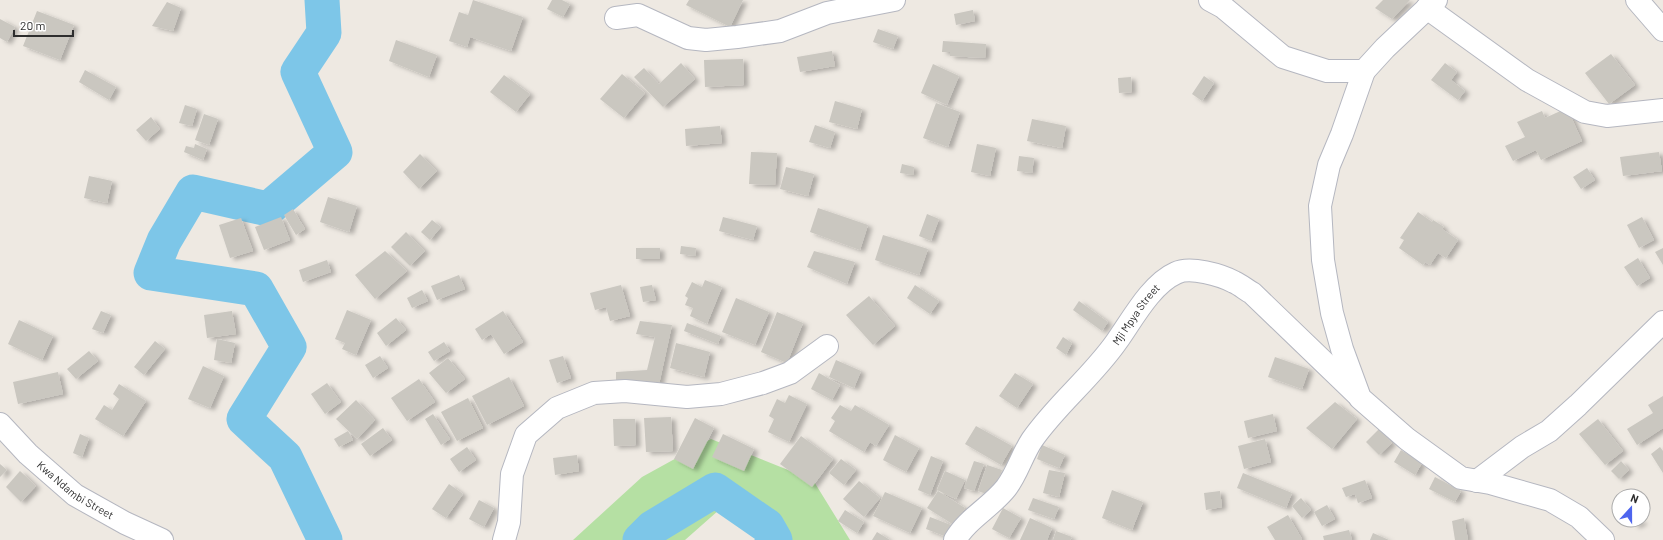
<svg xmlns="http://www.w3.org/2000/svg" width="1663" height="540" font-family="Barlow,sans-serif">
<defs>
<filter id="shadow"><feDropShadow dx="4.5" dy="2.5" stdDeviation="2" flood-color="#0004"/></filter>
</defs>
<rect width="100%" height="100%" fill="#eee9e2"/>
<path fill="#b5e0a3" d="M711 439 813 480 850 540H773L736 495 685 540H573L642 477Z"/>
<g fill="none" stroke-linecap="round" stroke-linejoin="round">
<path stroke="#7dc6e8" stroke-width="35" d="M322 0 324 33 298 72 335 152 268 209 193 192 164 241 151 273 256 289 289 347 244 419 285 457 325 540
M640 540 652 528 715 490 767 526 775 540"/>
</g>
<path fill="#cac7c0" filter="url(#shadow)" d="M473 0 523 17 511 51 470 37 467 47 449 41 459 12 468 15Z
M552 0H562L570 4 563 17 547 9Z
M689 0H743L730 27 686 5Z
M1383 0H1410L1392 19 1375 8Z
M167 2 181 8 173 31 152 26Z
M973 10 975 21 956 25 954 14Z
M37 11 74 25 60 60 23 46Z
M0 19 15 27 7 42 0 38Z
M878 29 898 36 893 49 873 42Z
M396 40 437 55 429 77 389 61Z
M943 41 986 44 985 58 950 56V52H942Z
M832 51 835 66 800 72 797 57Z
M1611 54 1635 85 1609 104 1585 73Z
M743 59 744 85 705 87 704 60Z
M681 63 695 79 663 107 634 77 644 68 659 84Z
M1445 63 1457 72 1451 80 1465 91 1458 100 1431 80Z
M933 64 959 76 947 105 921 93Z
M85 70 116 87 109 100 79 82Z
M622 74 645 93 624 118 600 99Z
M504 75 530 94 516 112 490 92Z
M1204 76 1214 83 1202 101 1192 94Z
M1131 77 1132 92 1119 93 1118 78Z
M835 101 862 109 857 129 829 122Z
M936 103 960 112 948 147 923 138Z
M185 105 197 109 192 126 179 123Z
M1567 108 1582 141 1541 160 1536 150 1513 161 1505 146 1525 137 1517 122 1542 111 1545 118Z
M204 114 218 119 209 145 195 140Z
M151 117 160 129 146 141 136 130Z
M1032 119 1066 126 1062 148 1027 141Z
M815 125 835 132 830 148 809 142Z
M720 126 722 143 686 146 685 129Z
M195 144 207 149 203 160 184 152 186 146 194 148Z
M977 144 996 148 990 176 971 172Z
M751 152 777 153 775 185 749 184Z
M1659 152 1662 171 1623 176 1620 157Z
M420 154 437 171 419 189 403 172Z
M1019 156 1034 158 1032 173 1017 171Z
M902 164 914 167 913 175 900 173Z
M786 167 814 174 808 196 780 189Z
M1587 168 1595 180 1581 189 1573 177Z
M89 176 112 181 107 203 84 198Z
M328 197 357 206 349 232 320 222Z
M818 208 868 225 860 250 810 232Z
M293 209 305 229 296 235 284 215Z
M1418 212 1432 222 1433 220 1444 227 1442 229 1458 240 1446 258 1438 253 1430 265 1425 262 1423 265 1399 248 1404 240 1400 238Z
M927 214 939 219 931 241 919 236Z
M281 217 290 240 264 250 255 227Z
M723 217 757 226 753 240 719 231Z
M1642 217 1654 240 1639 248 1627 225Z
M241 218 253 251 230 258 219 225Z
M432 220 441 227 430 240 421 232Z
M406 232 425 251 410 266 391 247Z
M883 235 928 249 919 275 875 260Z
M681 246 696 248 695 256 680 254Z
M636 248H660V259H636Z
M1663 248V265L1655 252Z
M385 251 407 271 375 299 355 275Z
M814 251 855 262 847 284 807 267Z
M1638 258 1650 278 1637 286 1624 267Z
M327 260 331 272 303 282 299 270Z
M459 275 465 289 437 300 431 286Z
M705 280 722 287 707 324 690 316 693 308 685 305 688 298 685 296 692 282 702 287Z
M621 285 630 316 610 321 606 307 595 310 590 293Z
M652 285 656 300 643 302 640 287Z
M915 285 939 301 930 314 907 298Z
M422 290 428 301 412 308 407 298Z
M869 296 895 326 873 345 846 315Z
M736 298 769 312 755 345 722 332Z
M1079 301 1108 322 1102 331 1073 310Z
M347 310 371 320 356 355 342 349 345 343 335 339Z
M101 311 111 315 103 333 92 329Z
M232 311 236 334 207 338 204 315Z
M503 311 523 342 504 354 491 334 482 340 475 329Z
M777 312 803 323 787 363 761 352Z
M396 318 406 330 386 346 377 333Z
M19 320 53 336 42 360 8 344Z
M640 321 672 325 658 389 616 388V372L647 370 655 337 636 334Z
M687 323 721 336 718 344 684 331Z
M1063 337 1072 343 1066 355 1056 348Z
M217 339 235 343 231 363 214 360Z
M155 341 165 349 144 375 134 367Z
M444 342 450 351 434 361 428 352Z
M676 343 710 352 704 377 670 368Z
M89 351 98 361 76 379 67 369Z
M380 356 388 368 373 378 365 365Z
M563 356 571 378 557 383 549 360Z
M1275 357 1309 369 1302 389 1268 377Z
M448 358 465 379 446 393 429 373Z
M836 360 861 371 854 388 829 377Z
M203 366 224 376 210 408 188 399Z
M58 372 63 394 18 404 13 382Z
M819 373 840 385 832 400 811 389Z
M1015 373 1033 384 1017 408 999 396Z
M509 377 524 406 487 425 472 396Z
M419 379 435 402 407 421 391 398Z
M327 383 341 402 325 414 311 394Z
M119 384 146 401 123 436 95 419 104 405 112 410 119 399 113 394Z
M789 395 807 404 789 442 768 432 774 419 769 416 777 399 785 403Z
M1663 396V428L1637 445 1627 429 1653 413 1648 405Z
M468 398 483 428 457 441 441 412Z
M356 400 375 420 357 439 336 419Z
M1335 402 1357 419 1332 449 1306 428Z
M840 405 851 411 855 405 889 425 876 446 870 442 864 452 829 431 835 421 831 418Z
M433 414 450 439 441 445 425 419Z
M1273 414 1277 431 1248 438 1244 421Z
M671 417 673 451 646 452 644 418Z
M695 418 714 428 693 469 674 459Z
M613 419H635L636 445 614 446Z
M1598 419 1623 451 1605 465 1579 434Z
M976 426 1012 446 1001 465 965 444Z
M383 428 392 440 370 456 361 444Z
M1379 429 1392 443 1379 455 1366 442Z
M348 431 353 440 339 447 334 439Z
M80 434 89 438 82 457 73 453Z
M723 434 754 449 744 471 712 457Z
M895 435 919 448 906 472 883 460Z
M801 436 833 459 812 487 780 464Z
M1265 439 1271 462 1244 469 1238 446Z
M1042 445 1065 455 1059 468 1037 459Z
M467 447 476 460 459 472 450 459Z
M1660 447 1663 451V473L1651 454Z
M1401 450 1422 463 1415 475 1394 462Z
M577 455 579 471 555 475 553 458Z
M931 456 943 461 930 495 918 490Z
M841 459 856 470 844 485 829 473Z
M974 461 984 464 974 491 964 488Z
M1621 461 1629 470 1619 479 1611 471Z
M0 464 7 470 0 477Z
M987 465 1002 470 992 496 978 491Z
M1049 470 1065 473 1059 497 1043 493Z
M20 471 36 486 21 502 6 487Z
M945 471 965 480 956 499 937 490Z
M1243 473 1292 493 1286 508 1237 488Z
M1435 477 1461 491 1455 502 1429 489Z
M1365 480 1372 498 1358 503 1355 494 1346 497 1342 488Z
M859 481 880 498 864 517 843 499Z
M449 484 463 494 446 518 432 509Z
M1112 490 1143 502 1132 530 1102 518Z
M938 491 965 508 954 525 927 508Z
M1220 491 1222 507 1206 510 1204 493Z
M885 492 922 508 910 533 873 516Z
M1033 498 1059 507 1054 519 1028 510Z
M1301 498 1311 510 1302 518 1292 506Z
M479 500 494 508 484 527 469 519Z
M1327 505 1335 519 1322 526 1314 512Z
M1003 508 1021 518 1009 538 992 529Z
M845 510 864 522 857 533 838 521Z
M1288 515 1302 539 1300 540H1275L1267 527Z
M930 517 951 525 947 537 926 529Z
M1030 518 1052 528 1047 540H1020Z
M1464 518 1468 540H1455L1452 521Z
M1632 520H1642L1643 522 1635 526Z
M1349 530 1352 540H1324L1323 536Z
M1056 531 1072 537 1070 540H1053Z
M877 532 890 540H872Z
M1373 533 1389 540H1370Z"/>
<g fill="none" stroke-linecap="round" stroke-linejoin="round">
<defs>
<g id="minor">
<path d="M1210 0 1223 7 1283 57 1327 71H1364L1385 48 1436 0"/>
<path d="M1637 0 1663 30"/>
<path d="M1427 8 1527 80 1585 112 1607 116 1663 110"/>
<path d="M616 18 638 15 688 38 706 40 737 37 780 31 827 13 894 0"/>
<path d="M1364 71 1342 134 1329 165 1320 206 1323 260 1332 313 1342 349 1360 398 1407 439 1461 478 1490 483 1550 500 1579 517 1603 540"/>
<path id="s1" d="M0 424 28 454 75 495 125 523 162 540"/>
<path d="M1477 481 1522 447 1549 431 1578 405 1663 322"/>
<path d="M504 540 509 522 512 474 526 435 557 408 594 393 625 391 687 397 721 394 763 383 790 373 827 346"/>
<path id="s2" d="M955 540C967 519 991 507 1006 488 1017 474 1022 455 1032 440 1057 404 1092 377 1117 341 1132 320 1151 284 1176 273 1190 266 1221 275 1234 282 1241 285 1246 290 1252 293L1357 394"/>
</g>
</defs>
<use href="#minor" stroke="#b5b7c0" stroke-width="24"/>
<use href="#minor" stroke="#fff" stroke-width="22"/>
</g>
<g text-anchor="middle" stroke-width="3.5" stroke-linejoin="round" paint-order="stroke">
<g font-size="11" fill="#2e2e2e" stroke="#fff">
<text dy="4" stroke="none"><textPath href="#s2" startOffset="291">Mji Mpya Street</textPath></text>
<text dy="4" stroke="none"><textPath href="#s1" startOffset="101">Kwa Ndambi Street</textPath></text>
</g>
</g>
<g transform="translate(1631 508) rotate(21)"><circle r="19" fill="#ffffff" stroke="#ababab"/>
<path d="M0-3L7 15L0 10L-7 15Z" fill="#4e65ee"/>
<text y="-6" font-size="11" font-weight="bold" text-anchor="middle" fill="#2e2e2e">N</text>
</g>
<path d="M14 30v6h59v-6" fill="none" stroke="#2e2e2e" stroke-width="2"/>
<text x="20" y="30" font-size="12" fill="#2e2e2e" stroke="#ffffff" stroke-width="3" paint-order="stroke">20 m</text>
</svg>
